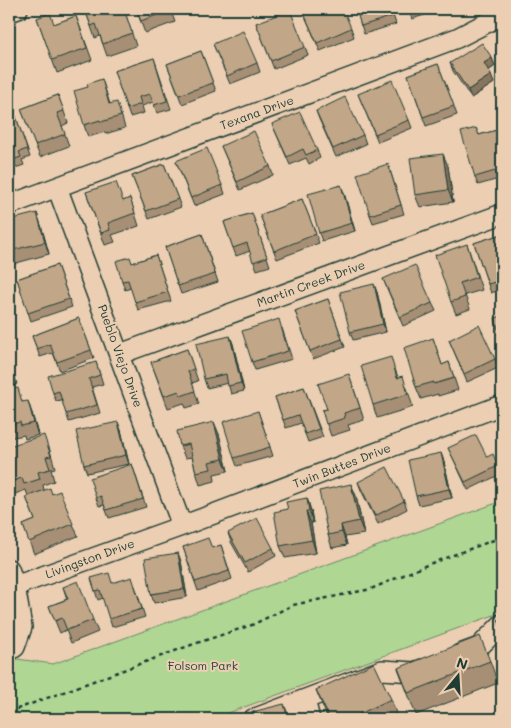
<svg xmlns="http://www.w3.org/2000/svg" width="511" height="728" font-family="Mali,sans-serif">
<rect width="100%" height="100%" fill="#ecceb2"/>
<filter id="ink" filterUnits="userSpaceOnUse"><feTurbulence type="fractalNoise" baseFrequency=".02" numOctaves="2"/><feDisplacementMap in="SourceGraphic" scale="10" xChannelSelector="R" yChannelSelector="G"/><feConvolveMatrix kernelMatrix="1 2 1 2 8 2 1 2 1" color-interpolation-filters="sRGB"/></filter>
<g filter="url(#ink)">
<path fill="#afd693" stroke="#678a64" d="M502 501V612L212 719H9V662L17 659 53 664Z"/>
<g fill="none" stroke-linecap="round" stroke-linejoin="round">
<defs>
<path id="minor" d="M9 12 18 9
M57 187 182 526
M9 205 457 38 502 15
M120 354 502 214
M9 569 15 586 182 526 502 405
M9 651 15 647 22 627 15 586
M460 654 479 647 502 624
M305 700 310 719
M253 719 382 670 414 672 422 669"/>
</defs>
<use href="#minor" stroke="#1f3d34" stroke-width="22"/>
<path stroke="#1f3d34" stroke-width="2.5" stroke-dasharray="4 4" stroke-linecap="butt" d="M9 712 194 644 252 625 293 605 371 589 429 564 502 537"/>
<use href="#minor" stroke="#ecceb2" stroke-width="19"/>
</g>
<path fill="#a78f75" stroke="#1f3d34" d="M85 9H124L136 46 107 56 100 36 95 38Z
M136 9H170L175 22 145 33Z
M302 9 351 28 354 37 320 51Z
M356 9H398L399 13 393 15 396 24 364 34Z
M408 9H443L412 19Z
M76 16 92 60 57 73 37 18 54 24Z
M256 23 305 47 308 55 274 69Z
M213 44 257 63 260 72 230 84Z
M502 47V64L499 59 496 50Z
M201 51 216 91 182 104 167 64Z
M154 58 171 109 157 113 153 102 142 106 144 113 130 117 114 71Z
M492 58 495 66 488 71 494 83 471 98 453 71 450 63Z
M438 64 457 115 426 126 408 75Z
M102 79 110 104 121 114 125 128 105 134V132L88 137 84 125 88 87Z
M358 94 409 120 412 128 378 142Z
M58 95 68 123 62 126 69 146 40 157 21 109Z
M316 111 363 135 366 144 336 157 319 119Z
M15 114 30 157 22 160 24 165 9 170V116Z
M272 124 317 150 320 158 309 164 306 158 290 165Z
M476 128 479 135 497 130 502 147V178L478 185 475 177Z
M221 146 270 166 273 175 240 190Z
M176 161 222 185 225 194 194 206Z
M164 164 181 207 149 219 132 176Z
M388 164 404 214 373 223 370 215Z
M448 166 453 202 420 207 415 195Z
M86 192 123 201 130 198 139 226 112 235 115 242 105 245Z
M344 193 355 231 322 241 319 233Z
M302 199 319 243 277 259 260 215Z
M252 213 270 266 257 270 250 251 236 256 224 222Z
M9 220 41 225 49 254 9 265Z
M202 234 218 282 181 294 165 247Z
M502 234V289L491 293 474 243Z
M467 244 482 290 465 295 470 309 456 314 451 302Z
M156 255 171 301 138 310 131 288 125 290 122 281 132 263Z
M57 265 72 307 31 321 17 279Z
M383 279 432 303 436 311 403 326Z
M377 292 386 332 353 340 350 332Z
M328 299 345 347 313 359 295 311Z
M79 318 94 358 60 371 53 353 40 357 32 336Z
M282 328 292 359 255 370 252 362Z
M230 336 233 344 244 391 231 394 228 383 207 388 204 379Z
M433 338 442 365 449 362 458 390 438 396V394L421 399 416 387Z
M449 340 495 359 498 368 467 382Z
M187 349 198 381 192 383 199 404 186 408 184 403 168 408 151 362Z
M9 358 17 384 9 387Z
M96 362 103 384 92 387 100 413 69 422 62 400 56 401 53 393Z
M395 369 398 377 407 388 413 407 377 418 373 405Z
M353 386 364 420 348 425 350 430 331 436 322 410 327 409Z
M304 387 323 437 308 442 301 423 286 428 275 397Z
M9 390 23 402 32 413 38 435 25 439 24 435 9 438Z
M258 411 273 456 237 466 234 458Z
M121 430 129 464 87 473 84 465Z
M219 434 228 471 214 474 215 481 200 485 196 472 192 457 185 458 180 446Z
M9 446 49 447 55 468 51 469 54 481 43 485 44 490 52 494 73 524 78 536 34 554 23 525 35 520 26 497 28 496 26 490 12 495 9 485Z
M448 448 498 466 501 474 468 490 452 456Z
M444 461 452 498 419 505 416 496Z
M132 464 146 507 109 518 104 505 99 506 96 498Z
M358 482 404 501 407 509 378 524 361 490Z
M351 484 356 496 364 534 345 537 347 545 332 548 328 535Z
M307 498 311 511 313 523H311L316 553 285 558 280 546 288 509Z
M228 533 273 548 276 556 248 572 231 542Z
M221 545 232 579 198 591 183 547 212 548Z
M181 561 187 597 154 603 151 594Z
M91 578 112 583 135 586 145 617 112 627 103 598 98 600Z
M63 587 93 620 98 632 71 643 66 630 60 633 49 606 67 599Z
M490 661 498 683 416 715 398 668Z
M316 690 391 699 398 719H328Z"/>
<path fill="#88745f" stroke="#1f3d34" d="M492 58 495 66 487 72 484 63Z
M491 75 494 83 471 98 468 90Z
M443 154 448 166 453 202 448 190Z
M341 185 344 193 355 231 352 223Z
M37 213 41 225 49 254 45 242Z
M374 284 377 292 386 332 383 324Z
M230 336 233 344 244 391 241 383Z
M28 401 32 413 38 435 34 423Z
M118 422 121 430 129 464 126 455Z
M214 422 219 434 228 471 223 459Z
M441 453 444 461 452 498 449 489Z
M351 484 356 496 364 534 359 521Z
M307 498 311 511 313 523 309 511Z
M306 511 311 523 316 553 312 540Z
M341 525 345 537 347 545 342 532Z
M178 553 181 561 187 597 184 589Z
M284 704 290 719H288Z"/>
<path fill="#c2a688" stroke="#1f3d34" d="M85 9H124L132 33 103 44 96 24 91 26Z
M136 9H170V10L141 21Z
M302 9H343L351 28 317 43Z
M356 9H391L393 16 361 26Z
M290 10 305 47 271 61 256 23Z
M50 13 54 24 76 16 87 48 52 60 37 18Z
M243 31 257 63 227 76 213 44Z
M482 43 492 58 484 63 491 75 468 90 450 63Z
M502 47V61L496 50Z
M201 51 213 83 179 95 167 64Z
M154 58 167 101 154 105 150 94 139 97 141 104 127 109 114 71Z
M438 64 454 106 423 117 408 75Z
M102 79 109 104 117 102 121 116 101 122 100 120 84 125 74 91 88 87 87 84Z
M392 80 409 120 375 134 358 94Z
M58 95 64 111 57 113 65 134 35 145 21 109Z
M345 97 363 135 333 149 316 111Z
M300 112 317 150 306 155 303 149 287 157 272 124Z
M15 114 27 149 19 152 21 157 9 161V116Z
M476 128 479 135 497 130 502 149V169L475 177 461 132Z
M254 131 270 166 237 182 221 146Z
M207 148 222 185 191 198 176 161Z
M443 154 448 190 415 195 410 158Z
M164 164 178 199 146 211 132 176Z
M388 164 401 205 370 215 357 174Z
M116 182 123 201 130 198 135 213 108 223 110 230 101 233 86 192Z
M341 185 352 223 319 233 308 194Z
M302 199 316 234 274 251 260 215Z
M37 213 45 242 9 251V220Z
M252 213 267 257 253 262 247 243 233 248 224 222Z
M202 234 215 274 178 286 165 247Z
M502 234V280L488 284 474 243Z
M467 244 477 277 460 283 465 297 451 302 435 255Z
M156 255 168 292 135 302 128 280 122 281 116 261 130 257 132 263Z
M57 265 69 299 28 313 17 279Z
M415 265 432 303 400 317 383 279Z
M374 284 383 324 350 332 340 292Z
M328 299 342 339 310 351 295 311Z
M502 316V345L495 318Z
M79 318 91 350 57 362 50 344 37 349 32 336Z
M279 319 288 351 252 362 242 331Z
M479 325 495 359 464 374 449 340Z
M230 336 241 383 228 386 226 374 204 379 196 344Z
M433 338 442 365 449 362 454 378 434 384V382L416 387 404 348Z
M187 349 194 369 188 371 195 391 181 396 179 391 164 396 151 362Z
M391 357 397 378 403 376 408 394 373 405 361 366Z
M9 359 13 372 9 373Z
M96 362 100 375 89 379 97 405 66 414 59 391 53 393 48 376Z
M349 374 360 408 344 413 345 418 326 424 322 410 327 409 318 384Z
M304 387 319 429 305 434 298 415 283 420 275 397Z
M18 388 22 402 28 401 34 423 21 426 20 422 9 425V390Z
M258 411 270 447 234 458 223 422Z
M118 422 126 455 84 465 76 431Z
M214 422 223 459 209 462 211 469 196 472 189 444 180 446 177 431Z
M502 428V444L497 429Z
M44 435 51 456 46 457 50 469 38 472 40 479 24 484 22 478 9 482V446Z
M476 435 487 457 493 454 498 466 465 482 448 448Z
M441 453 449 489 416 496 408 460Z
M132 464 143 499 106 510 101 496 96 498 90 478Z
M387 467 404 501 375 516 358 482Z
M351 484 359 521 341 525 342 532 328 535 319 491Z
M50 488 52 494 60 491 73 524 29 542 23 525 35 520 26 497Z
M307 498 309 511H306L312 540 280 546 274 512 288 509 286 502Z
M257 518 273 548 245 563 228 533Z
M208 538 212 548 221 545 229 571 195 582 183 547Z
M178 553 184 589 151 594 145 558Z
M109 573 112 583 132 577 142 609 109 619 100 590 95 591 91 578Z
M78 581 93 620 67 630 62 618 55 621 49 606 68 599 63 587Z
M502 618V631L498 619Z
M480 636 490 661 408 693 398 668Z
M374 663 391 699 349 719H330L316 690Z
M284 704 288 719H224Z"/>
</g>
<g text-anchor="middle" stroke-width="4" stroke-linejoin="round" paint-order="stroke">
<g font-size="12" fill="#1f3d34" stroke="#ecceb2">
<text transform="translate(257 113) rotate(-20)" y="4">Texana Drive</text>
<text transform="translate(311 284) rotate(-20)" y="4">Martin Creek Drive</text>
<text transform="translate(120 356) rotate(70)" y="4">Pueblo Viejo Drive</text>
<text transform="translate(342 466) rotate(-21)" y="4">Twin Buttes Drive</text>
<text transform="translate(90 559) rotate(-20)" y="4">Livingston Drive</text>
</g>
<g font-size="12" fill="#264539" stroke="#ecceb2">
<text x="203" y="670">Folsom Park</text>
</g>
</g>
<rect width="511" height="728" fill="none" stroke="#ecceb2" stroke-width="30"/>
<rect x="15" y="15" width="481" height="698" fill="none" stroke="#1f3d34" stroke-width="2" filter="url(#ink)"/>
<g transform="translate(458 676) rotate(18)" stroke="#ecceb2" stroke-width="4" paint-order="stroke">
<path d="M0-4L9 19L0 12L-9 19Z" fill="#1f3d34"/>
<text y="-8" font-size="14" font-weight="bold" text-anchor="middle" fill="#1f3d34">N</text>
</g>
</svg>
